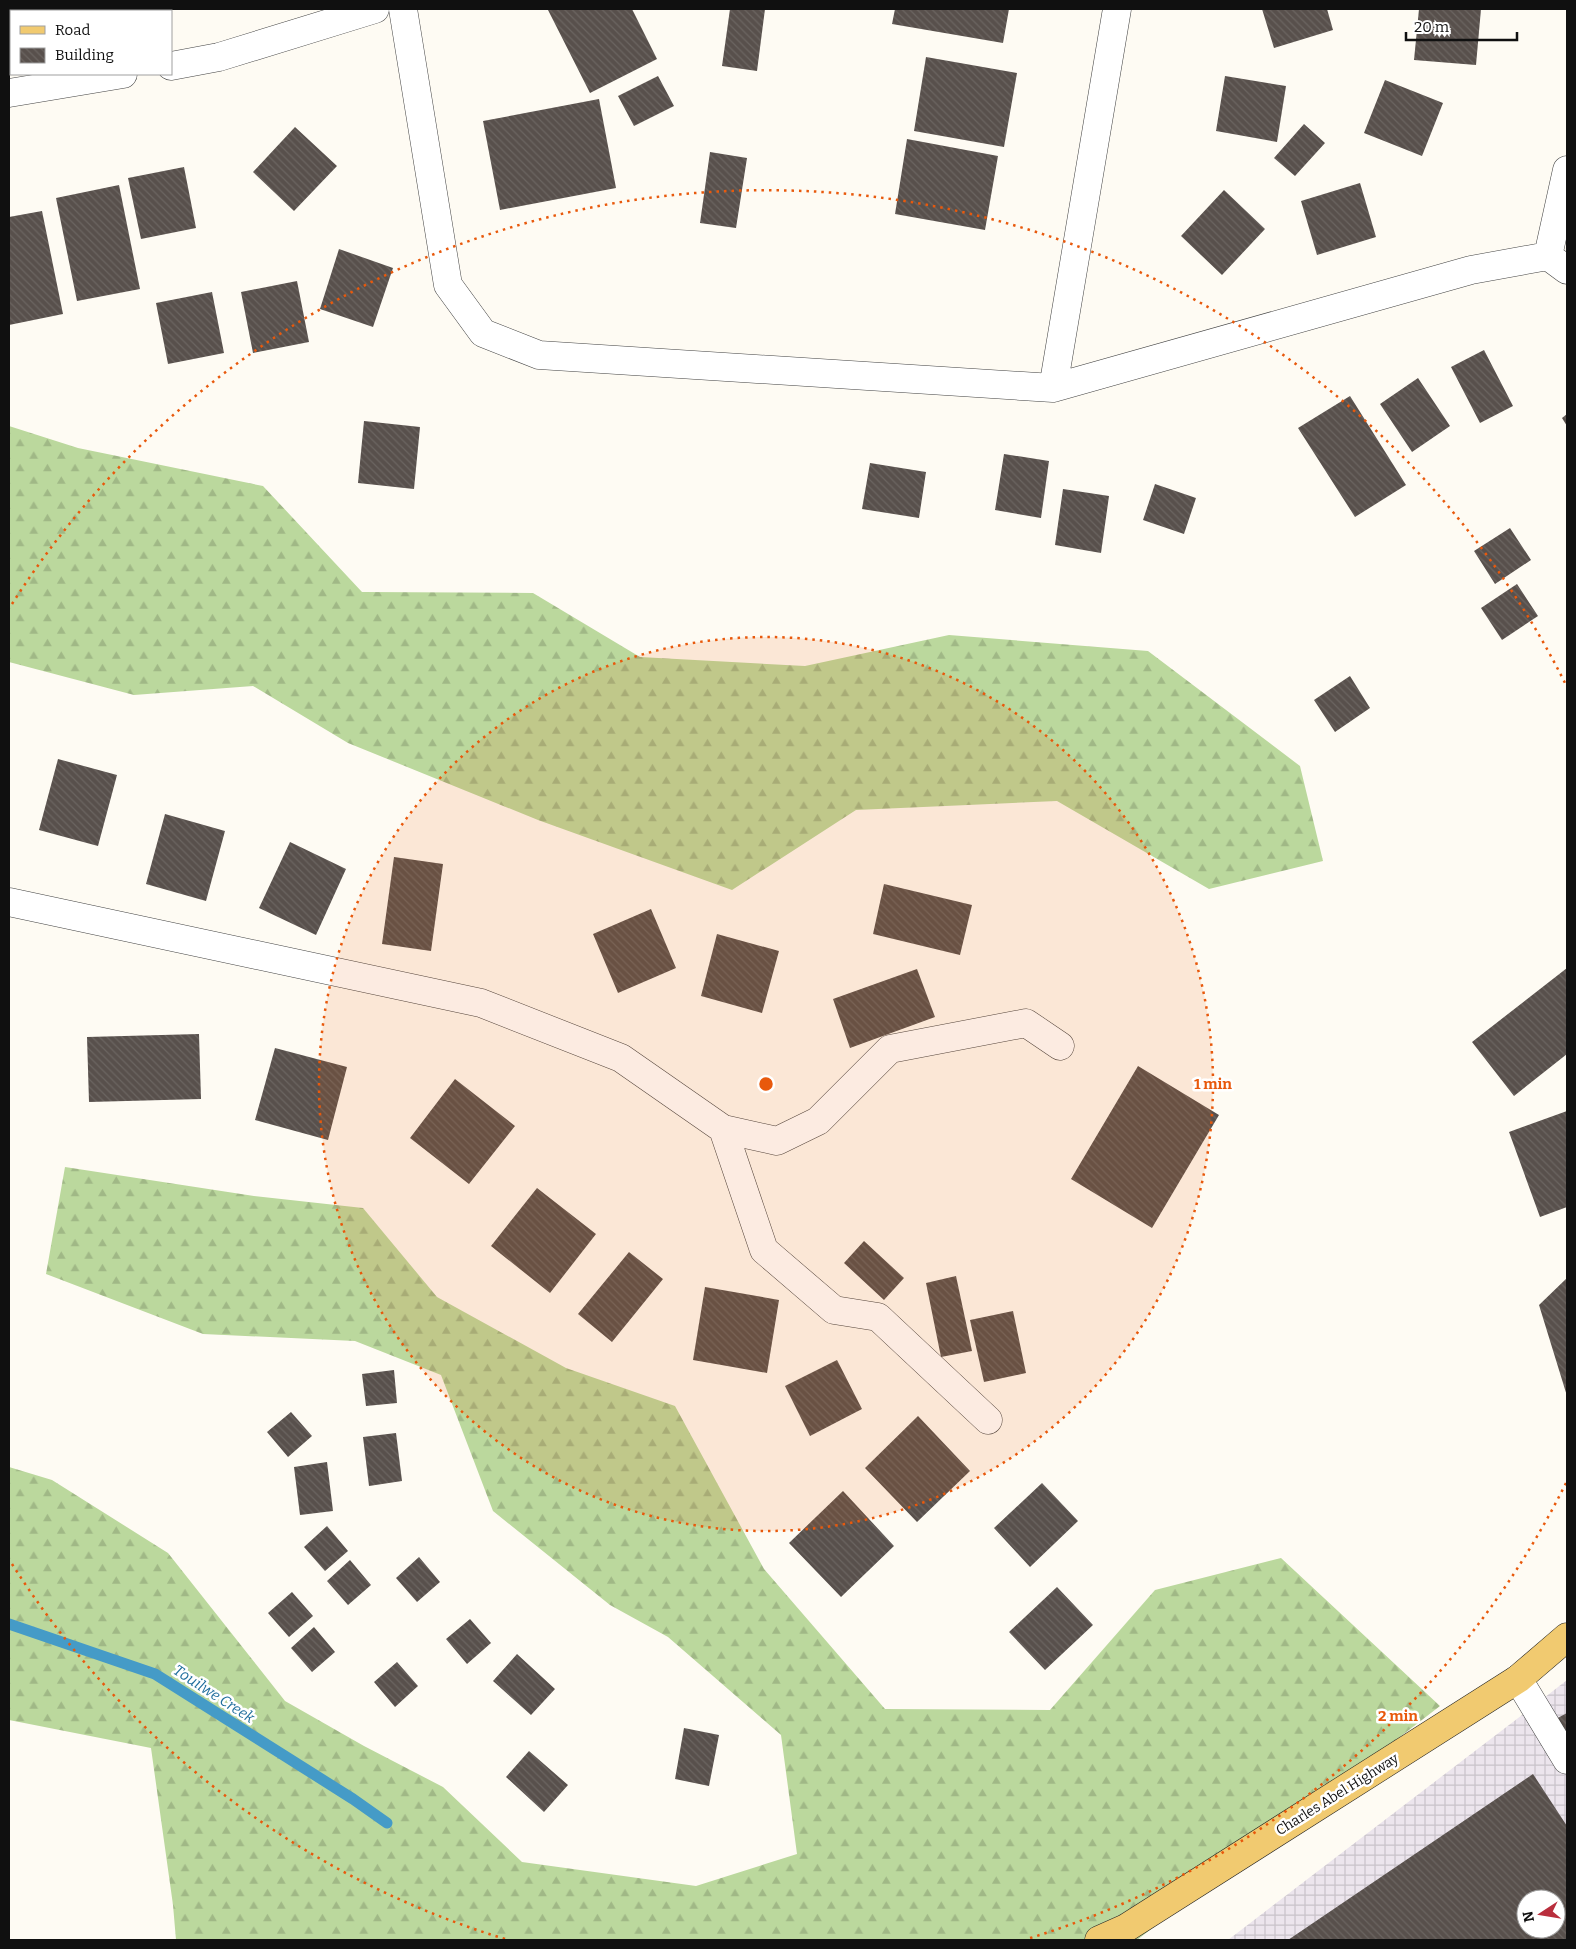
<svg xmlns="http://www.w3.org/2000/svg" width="1576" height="1949" font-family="Bitter,serif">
<defs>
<pattern id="industrial-grid" width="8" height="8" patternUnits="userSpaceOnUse" patternTransform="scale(1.25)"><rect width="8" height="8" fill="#ece5ed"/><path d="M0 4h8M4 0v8" fill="none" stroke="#c9c3ca"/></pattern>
<pattern id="forest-firs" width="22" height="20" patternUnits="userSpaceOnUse" patternTransform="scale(1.25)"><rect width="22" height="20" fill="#bbd89d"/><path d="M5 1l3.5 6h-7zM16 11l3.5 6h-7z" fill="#a0b886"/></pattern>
<pattern id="building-back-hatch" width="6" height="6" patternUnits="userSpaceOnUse" patternTransform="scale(1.25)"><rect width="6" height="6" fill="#58504c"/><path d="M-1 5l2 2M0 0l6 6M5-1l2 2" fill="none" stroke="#6b6561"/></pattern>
</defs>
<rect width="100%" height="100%" fill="#fefbf3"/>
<path fill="url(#industrial-grid)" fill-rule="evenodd" d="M1567 1680V1940H1228L1535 1705ZM1526 1899H1556V1929H1526Z"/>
<path fill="url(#forest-firs)" d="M9 426 78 448 263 486 362 592 533 593 640 657 805 666 949 635 1148 651 1300 766 1323 861 1209 889 1057 801 856 810 732 890 538 820 348 743 253 686 134 695 9 662Z
M65 1167 254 1196 363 1208 437 1297 566 1368 675 1406 764 1569 885 1709 1050 1710 1155 1590 1281 1558 1440 1706 1137 1940H176L173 1905 151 1748 9 1720V1467L52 1480 168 1553 285 1701 364 1746 443 1787 522 1862 696 1886 797 1854 781 1735 668 1637 610 1605 493 1511 441 1375 355 1341 203 1334 46 1274Z"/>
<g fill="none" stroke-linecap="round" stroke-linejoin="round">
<path stroke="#459bc7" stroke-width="11" d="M9 1624 155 1674 353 1799 387 1823"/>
</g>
<path fill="url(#building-back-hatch)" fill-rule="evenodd" d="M550 9H632L657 59 590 93 548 10Z
M730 9H765L757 71 722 66Z
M895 9H1009L1003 43 892 24Z
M1262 9H1327L1333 30 1274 48Z
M1419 9H1481L1476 65 1414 60Z
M926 57 1017 73 1004 147 914 131Z
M658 76 674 106 634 126 618 96Z
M1225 76 1286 86 1277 142 1216 131Z
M1385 80 1443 103 1422 156 1364 133Z
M599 99 616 188 500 210 483 121Z
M1304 124 1325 143 1295 176 1274 158Z
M295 127 337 166 294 211 253 172Z
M907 139 998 156 985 230 895 214Z
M710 152 747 158 736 228 700 223Z
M184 167 196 228 141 239 128 178Z
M1360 183 1376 237 1317 255 1301 201Z
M119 185 140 289 77 301 56 198Z
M1224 190 1265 229 1222 275 1181 236Z
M42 211 63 314 9 325V217Z
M339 249 393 268 373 327 320 309Z
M297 281 309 342 253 353 241 292Z
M212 292 224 353 168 364 156 303Z
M1484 350 1513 406 1480 423 1451 367Z
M1418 378 1450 426 1412 452 1380 404Z
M1350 396 1406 485 1355 517 1298 428Z
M1567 414V426L1562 418Z
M364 421 420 427 414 489 358 483Z
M1004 454 1049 461 1041 518 995 510Z
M870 463 926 472 919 518 862 509Z
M1155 484 1196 498 1184 534 1143 520Z
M1063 489 1109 496 1101 553 1055 545Z
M1510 528 1531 560 1495 584 1474 551Z
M1517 584 1538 616 1502 640 1481 608Z
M1350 676 1370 708 1335 732 1314 700Z
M58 759 117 775 98 846 39 830Z
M165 814 225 831 206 901 146 884Z
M290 842 346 869 316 935 259 908Z
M394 857 443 864 431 951 382 944Z
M884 884 972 905 960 955 873 934Z
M651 909 676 968 618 993 593 934Z
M717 934 779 951 762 1013 701 996Z
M1567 968V1054L1514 1096 1472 1042Z
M917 969 935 1017 850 1048 833 999Z
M199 1034 201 1099 89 1102 87 1037Z
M275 1048 347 1067 328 1140 255 1120Z
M1138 1066 1219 1115 1152 1228 1071 1179Z
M455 1079 515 1126 469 1184 410 1138Z
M1567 1111V1207L1540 1217 1509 1132Z
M537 1188 596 1234 550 1293 491 1246Z
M864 1241 904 1278 884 1300 844 1263Z
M629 1252 663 1279 612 1342 578 1314Z
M956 1276 972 1351 941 1357 926 1283Z
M1567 1278V1396L1539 1305Z
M705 1287 779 1300 767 1373 693 1360Z
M1013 1311 1026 1373 984 1382 970 1320Z
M837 1360 862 1409 810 1436 785 1386Z
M394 1370 397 1403 366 1406 362 1374Z
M291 1412 312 1436 288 1457 267 1432Z
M918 1416 970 1471 917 1522 865 1468Z
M396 1433 402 1481 369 1486 363 1437Z
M327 1462 333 1511 300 1515 294 1467Z
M1042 1483 1078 1521 1030 1567 994 1528Z
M843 1491 894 1546 841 1597 789 1543Z
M327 1526 348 1551 325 1571 304 1547Z
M419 1557 440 1582 417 1602 396 1578Z
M350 1560 371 1585 348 1605 327 1581Z
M1057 1587 1093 1625 1045 1670 1009 1632Z
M292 1592 313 1616 289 1637 268 1613Z
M470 1619 491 1643 467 1664 446 1639Z
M314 1627 335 1652 312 1672 291 1648Z
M517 1654 555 1689 531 1715 493 1681Z
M397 1662 418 1686 395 1707 374 1682Z
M1567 1713V1747L1552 1721Z
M684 1728 719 1735 709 1786 675 1779Z
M529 1751 568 1785 544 1812 506 1777Z
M1533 1774 1567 1826V1940H1288ZM1526 1899H1556V1929H1526Z"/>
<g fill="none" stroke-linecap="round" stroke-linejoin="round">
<defs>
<path id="minor" d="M403 9 448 285 483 333 539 355 1053 388 1471 270 1548 256
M171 66 219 57 375 9
M9 93 123 74
M1567 170 1548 256 1567 270
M1053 388 1117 9
M9 902 481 1003 621 1058 723 1129 777 1141 818 1121 890 1049 1026 1023 1060 1046
M723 1129 764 1250 834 1310 878 1317 988 1420
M1518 1679 1567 1760"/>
<path id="major" d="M1099 1940 1126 1928 1518 1679 1567 1637"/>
</defs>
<use href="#minor" stroke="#434343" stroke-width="29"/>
<use href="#major" stroke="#212121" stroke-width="29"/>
<use href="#minor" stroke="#fff" stroke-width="28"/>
<use href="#major" stroke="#f1ca70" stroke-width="28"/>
</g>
<circle cx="766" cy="1084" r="447" fill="#e8590c" fill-opacity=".12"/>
<g fill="none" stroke="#e8590c" stroke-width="2.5" stroke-dasharray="2.5 5">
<circle cx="766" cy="1084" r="447"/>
<path d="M1566 1483A894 894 0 0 1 1027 1939M505 1939A894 894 0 0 1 12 1564M12 604A894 894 0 0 1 1566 685"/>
</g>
<g text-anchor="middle" stroke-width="5" stroke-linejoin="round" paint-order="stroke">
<g font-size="14" fill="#101010" stroke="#fff">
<text transform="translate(1337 1794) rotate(-32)" y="5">Charles Abel Highway</text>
</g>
<g font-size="15" font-style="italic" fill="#1e6d9c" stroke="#fff">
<text transform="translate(214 1694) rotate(33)" y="5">Touilwe Creek</text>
</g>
</g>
<circle cx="766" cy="1084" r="8" fill="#e8590c" stroke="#fff" stroke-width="2.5"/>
<g font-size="15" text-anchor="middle" font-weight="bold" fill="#e8590c" stroke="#fff" stroke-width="5" stroke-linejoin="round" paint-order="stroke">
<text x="1213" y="1089">1 min</text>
<text x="1398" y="1721">2 min</text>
</g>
<rect width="1576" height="1949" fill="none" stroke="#101010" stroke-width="20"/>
<rect x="10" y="10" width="162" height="65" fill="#ffffff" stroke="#9f9f9f"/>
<rect x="20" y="26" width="25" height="8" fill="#f1ca70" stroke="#9f9f9f"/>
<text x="55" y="35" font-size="15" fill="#101010">Road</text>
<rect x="20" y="48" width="25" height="15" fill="url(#building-back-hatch)" stroke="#9f9f9f"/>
<text x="55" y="60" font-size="15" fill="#101010">Building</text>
<g transform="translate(1541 1914) rotate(258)"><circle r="24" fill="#ffffff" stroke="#9f9f9f"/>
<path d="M0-4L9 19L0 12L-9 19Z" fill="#b92e3d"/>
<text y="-8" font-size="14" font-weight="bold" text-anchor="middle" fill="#101010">N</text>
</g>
<path d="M1406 32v8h111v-8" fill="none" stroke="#101010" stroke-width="2.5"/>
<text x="1414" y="32" font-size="15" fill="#101010" stroke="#ffffff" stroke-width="4" paint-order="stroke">20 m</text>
</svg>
